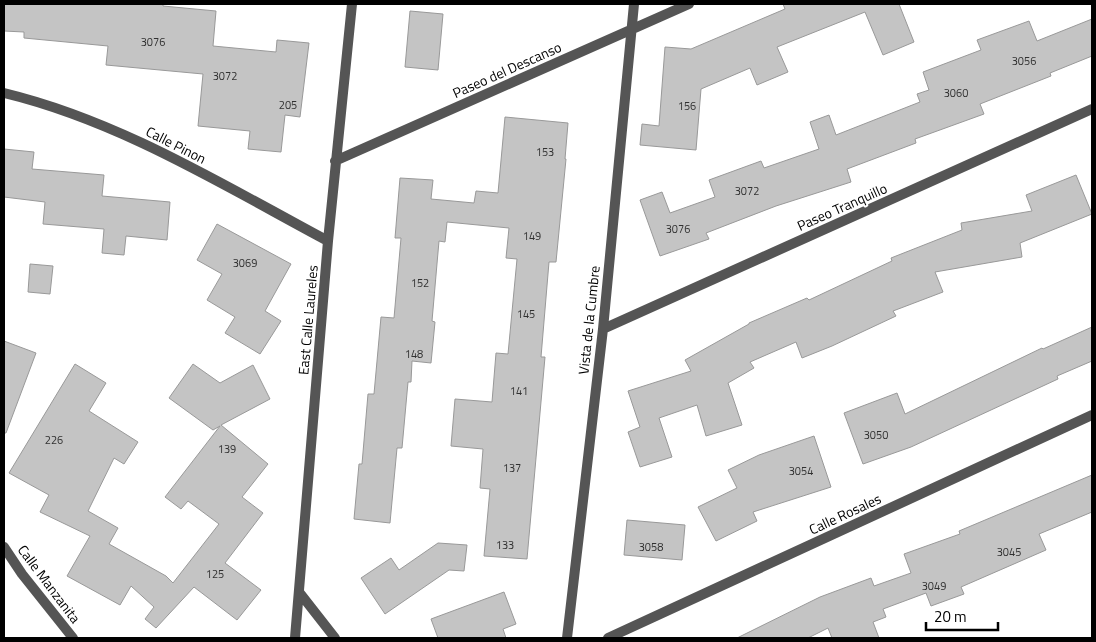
<svg xmlns="http://www.w3.org/2000/svg" width="1096" height="642" font-family="'Titillium Web',sans-serif">
<rect width="100%" height="100%" fill="#fff"/>
<path fill="#c4c4c4" stroke="#999" d="M4 4H163V6L216 11 213 46 276 52 277 40 309 43 300 117 285 115 281 152 248 149 250 131 198 126 203 74 106 65 108 46 24 38V32L4 31Z
M783 4H899L914 42 883 55 865 12 777 47 788 72 757 85 750 68 701 89 696 150 640 145 642 124 659 126 665 47 691 49 785 9Z
M410 11 443 14 438 70 405 67Z
M1092 19V56L1050 73 1051 76 980 104 984 114 915 139 916 143 847 169 851 182 776 206 706 233 709 239 660 256 640 200 662 192 670 213 715 197 709 180 761 161 764 168 819 149 810 122 829 115 836 135 920 102 917 94 929 90 923 72 981 50 977 40 1029 21 1037 41Z
M505 117 568 123 565 159H566L556 262H549L541 357H545L527 559 484 556 490 489 480 488 483 449 451 446 455 399 492 402 496 353 508 354 517 259 506 258 509 228 447 222 445 242 439 241 432 321 435 322 431 363 412 361 411 382H408L402 448H397L390 523 354 519 359 464H362L368 394H374L381 317 394 318 401 238H395L400 178 433 180 431 199 474 203 476 191 498 193Z
M4 149 34 152 32 169 104 175 102 196 170 202 167 240 126 236 124 255 102 253 104 229 43 224 45 202 4 197Z
M1076 175 1092 214 1020 243 1022 257 935 272 943 292 893 311 896 316 832 346 802 358 796 342 750 362 754 368 728 383 742 425 706 436 697 405 659 418 672 457 640 467 628 432 640 427 628 391 691 371 685 360 749 324V323L807 298 809 300 892 261 891 258 962 230 961 223 1032 211 1026 195Z
M217 224 291 264 265 311 281 321 260 354 225 333 235 317 207 300 222 274 197 260Z
M30 264 53 266 50 294 28 292Z
M1092 327V361L1057 376 1058 379 911 447 863 464 844 413 897 393 905 414 1042 348 1043 349Z
M4 341 36 353 6 433H4Z
M75 364 106 383 89 411 138 442 124 464 114 458 88 511 118 528 109 544 166 576 173 583 219 524 188 501 181 509 165 497 220 426 213 430 169 398 193 364 220 383 253 365 270 399 221 425 268 464 242 497 263 513 225 563 261 590 237 620 194 587 156 628 145 619 154 607 131 586 120 605 67 576 90 536 40 512 49 495 9 473Z
M814 436 831 487 753 512 757 521 716 541 698 507 737 488 728 470 759 455Z
M1092 475V512L1039 534 1046 550 961 587 964 594 931 606 926 593 883 609 886 617 873 622 879 638H832L828 628 808 638H737L820 597 871 578 874 586 911 573 904 554 960 534 959 531Z
M627 520 685 525 682 560 624 555Z
M438 543 467 545 464 571 449 570 385 614 361 578 391 558 399 570Z
M504 592 516 624 503 629 506 638H438L431 619Z"/>
<g fill="none" stroke-linecap="round" stroke-linejoin="round">
<path stroke="#555" stroke-width="10" d="M4 93C120 121 223 185 328 241
M335 161 689 4
M603 329 1092 109
M4 547 22 574 73 638
M299 592 335 638
M295 638 328 241 352 4
M567 638 603 329 634 4
M608 638 1092 415"/>
</g>
<g text-anchor="middle" stroke-width="4" stroke-linejoin="round" paint-order="stroke">
<g font-size="11" fill="#313131">
<text x="153" y="46">3076</text>
<text x="1024" y="65">3056</text>
<text x="225" y="80">3072</text>
<text x="956" y="97">3060</text>
<text x="288" y="109">205</text>
<text x="687" y="110">156</text>
<text x="545" y="156">153</text>
<text x="747" y="195">3072</text>
<text x="678" y="233">3076</text>
<text x="532" y="240">149</text>
<text x="245" y="267">3069</text>
<text x="420" y="287">152</text>
<text x="526" y="318">145</text>
<text x="414" y="358">148</text>
<text x="519" y="395">141</text>
<text x="876" y="439">3050</text>
<text x="54" y="444">226</text>
<text x="227" y="453">139</text>
<text x="512" y="472">137</text>
<text x="801" y="475">3054</text>
<text x="505" y="549">133</text>
<text x="651" y="551">3058</text>
<text x="1009" y="556">3045</text>
<text x="215" y="578">125</text>
<text x="934" y="590">3049</text>
</g>
<g font-size="14" fill="#000" stroke="#fff">
<text transform="translate(507 70) rotate(-24)" y="5">Paseo del Descanso</text>
<text transform="translate(176 145) rotate(27)" y="5">Calle Pinon</text>
<text transform="translate(842 207) rotate(-24)" y="5">Paseo Tranquillo</text>
<text transform="translate(308 320) rotate(-85)" y="5">East Calle Laureles</text>
<text transform="translate(589 320) rotate(-84)" y="5">Vista de la Cumbre</text>
<text transform="translate(845 514) rotate(-25)" y="5">Calle Rosales</text>
<text transform="translate(49 584) rotate(53)" y="5">Calle Manzanita</text>
</g>
</g>
<rect width="1096" height="642" fill="none" stroke="#000000" stroke-width="10"/>
<path d="M926 622v8h72v-8" fill="none" stroke="#000000" stroke-width="2.5"/>
<text x="934" y="622" font-size="15" fill="#000000" stroke="#ffffff" stroke-width="4" paint-order="stroke">20 m</text>
</svg>
